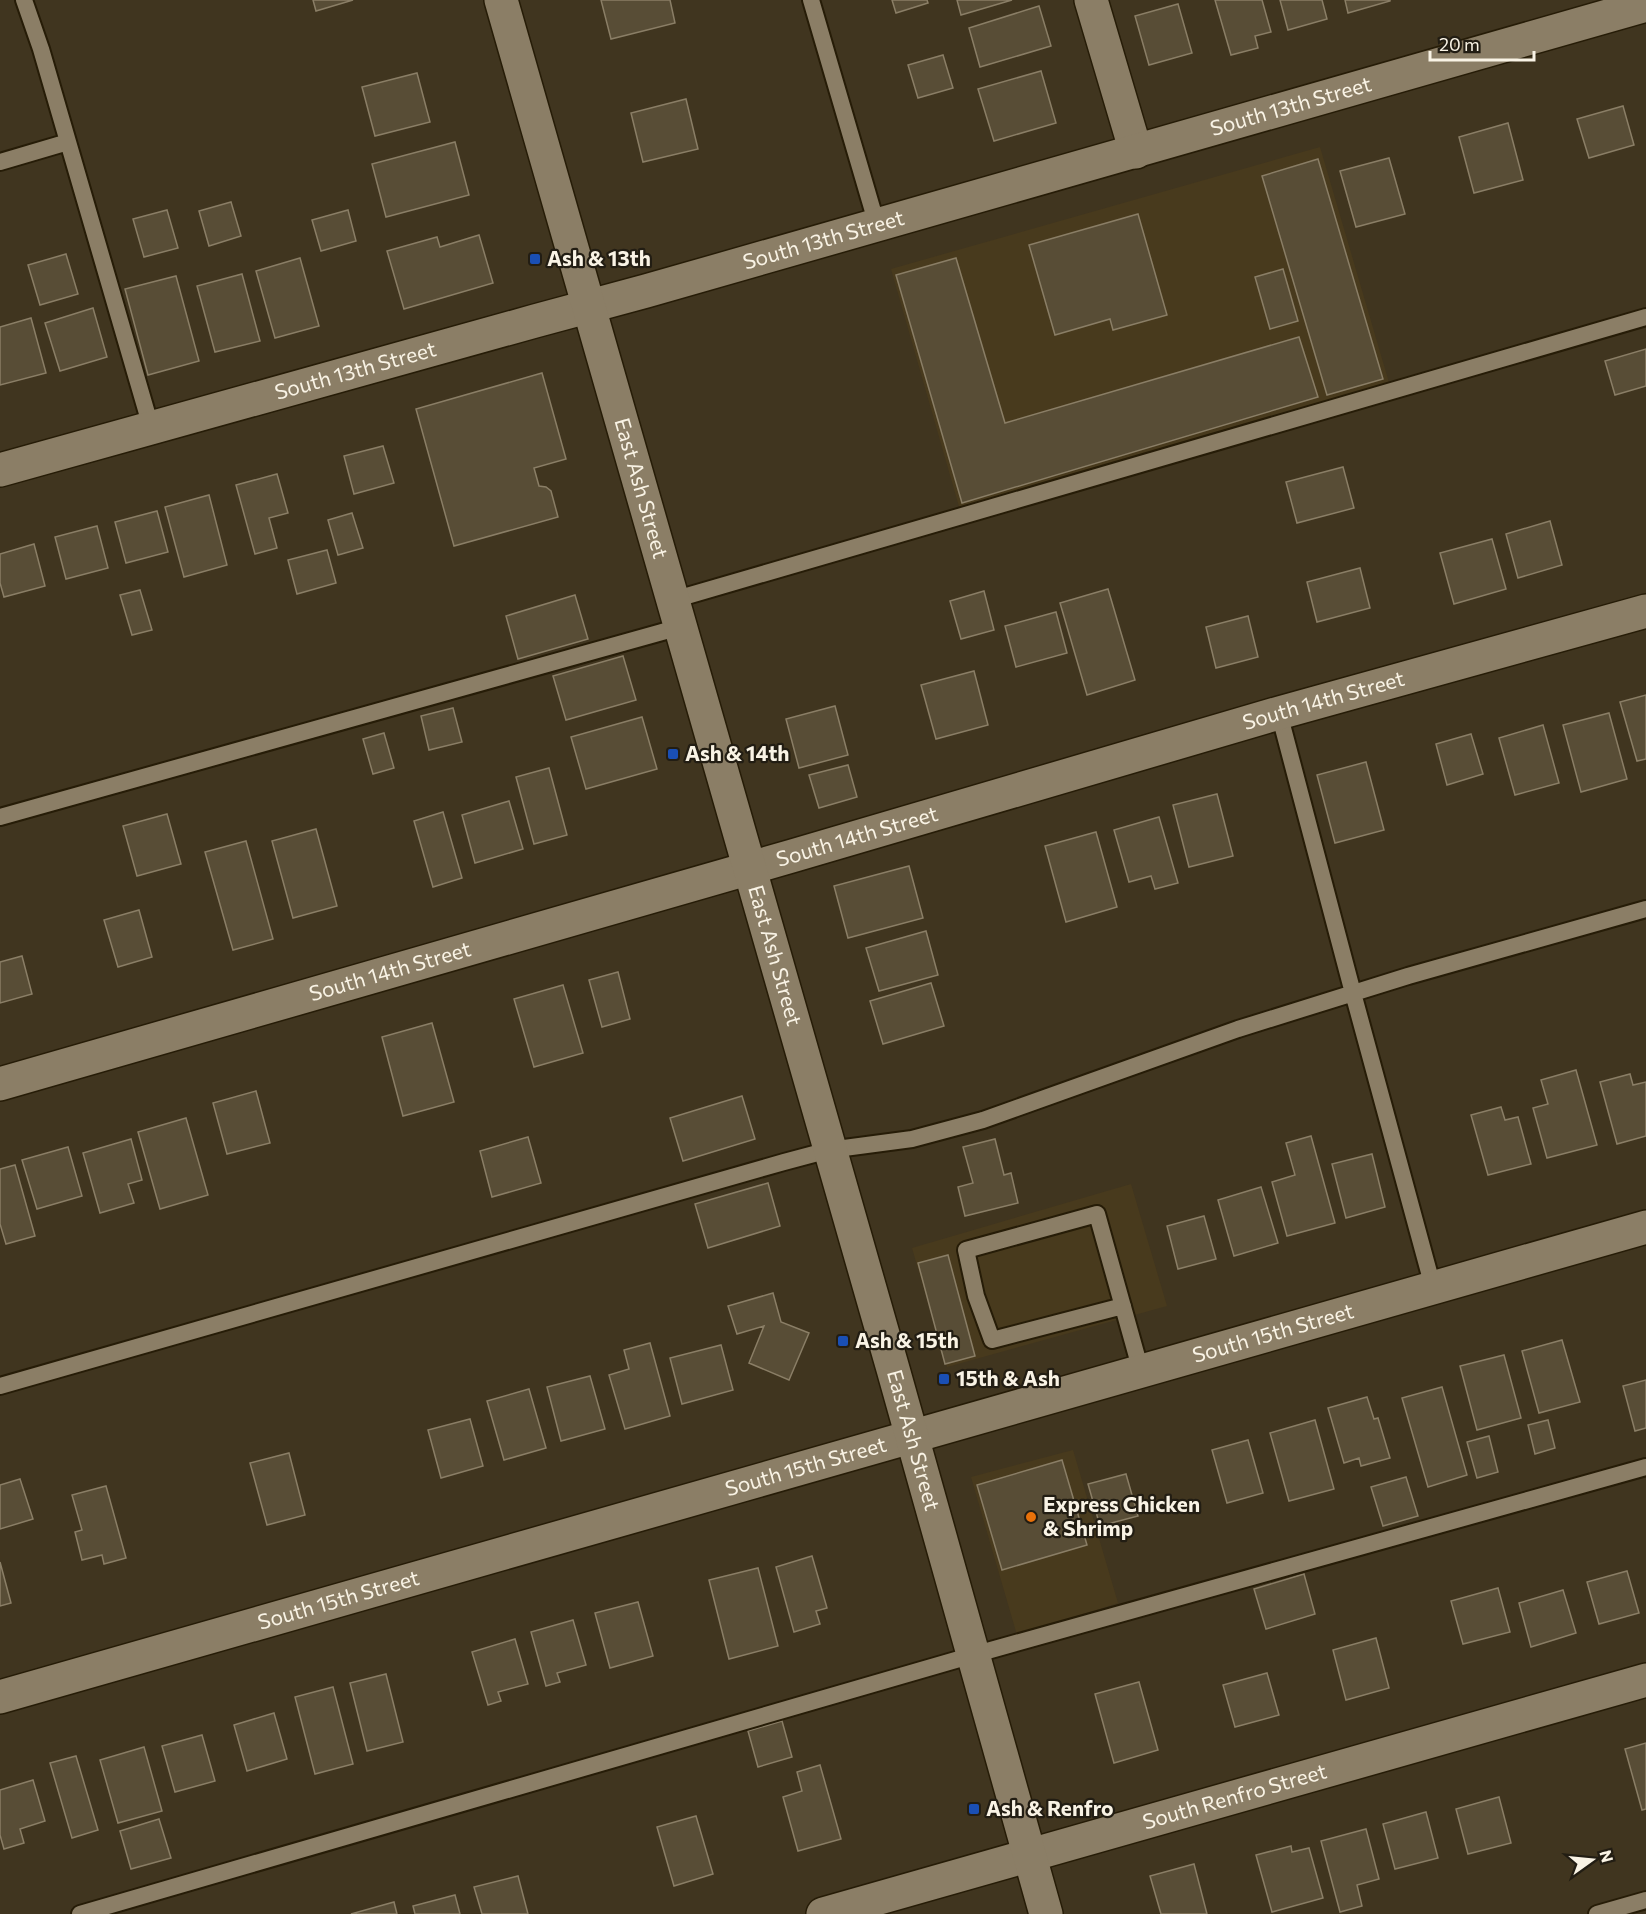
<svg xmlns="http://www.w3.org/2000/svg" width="1646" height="1914" font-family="Commissioner,sans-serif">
<rect width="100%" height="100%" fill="#40351f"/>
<path fill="#483a1d" d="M1320 147 1390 386 960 510 891 269Z
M1131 1184 1167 1306 947 1367 912 1248Z
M1073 1450 1118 1603 1017 1635 971 1477Z"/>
<path fill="#584d36" stroke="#8a7e66" stroke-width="1.5" d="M313 0H353L316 11Z
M601 0H670L675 23 611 39Z
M892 0H927L928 3 896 13Z
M957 0H1012L961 15Z
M1215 0H1262L1271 32 1255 36 1258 48 1231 55Z
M1280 0H1322L1327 19 1288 30Z
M1345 0H1390V1L1348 13Z
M1178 4 1192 53 1149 65 1135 16Z
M1039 6 1051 46 980 67 969 28Z
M943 55 953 88 918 98 908 65Z
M1041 71 1056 123 994 141 978 89Z
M417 73 430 122 375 136 362 87Z
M686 99 698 149 643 162 631 113Z
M1623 106 1634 145 1589 158 1577 119Z
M1508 123 1523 180 1474 193 1459 137Z
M455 142 469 195 386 217 372 164Z
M1389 158 1405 214 1356 227 1340 171Z
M1318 159 1383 379 1327 395 1262 176Z
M231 202 241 236 209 246 199 211Z
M167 210 178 248 144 257 133 219Z
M348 210 356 241 321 251 312 220Z
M1138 214 1167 315 1113 330 1110 319 1055 335 1029 245Z
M479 235 493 283 404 309 387 251 437 237 440 247Z
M66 254 78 294 40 305 28 265Z
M300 258 319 326 275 338 256 271Z
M956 258 1005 423 1299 337 1318 397 962 503 896 275Z
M1283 269 1298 321 1270 329 1255 277Z
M242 274 260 341 215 352 197 286Z
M176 276 199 361 148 375 125 289Z
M93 308 107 357 60 371 45 323Z
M31 318 46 373 0 385V327Z
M1646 349V386L1615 395 1605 361Z
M542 373 566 459 534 468 539 486 546 487 551 491 558 517 454 546 416 409Z
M383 446 394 483 354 494 344 456Z
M1343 467 1354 508 1297 523 1286 482Z
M277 474 288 513 269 518 277 548 255 554 236 485Z
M209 495 227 565 184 577 165 507Z
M157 511 168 552 126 563 115 522Z
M352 513 363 548 338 555 328 520Z
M1550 521 1562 565 1518 578 1506 534Z
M97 526 108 568 66 579 55 537Z
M1492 539 1506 589 1454 604 1440 553Z
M34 544 45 586 4 597 0 583V554Z
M327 550 336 583 297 594 288 560Z
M1360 568 1370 608 1317 622 1307 582Z
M1108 589 1135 680 1087 695 1060 603Z
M140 590 152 630 132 635 120 595Z
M984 591 994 630 961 639 950 601Z
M575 595 588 639 518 659 506 616Z
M1056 612 1067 653 1016 667 1005 626Z
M1248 616 1258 657 1216 668 1206 627Z
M623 656 636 700 566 720 553 676Z
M974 671 988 725 936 739 921 685Z
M1646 695V759L1637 761 1620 702Z
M835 706 848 755 799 768 786 719Z
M453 708 462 742 429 750 421 716Z
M1609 713 1627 779 1581 792 1563 725Z
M642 717 657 769 586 789 571 737Z
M1543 725 1559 783 1515 795 1499 738Z
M384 733 394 768 373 774 363 739Z
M1471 734 1483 774 1447 785 1436 744Z
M1366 762 1384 830 1335 843 1317 775Z
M848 765 857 797 819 808 809 775Z
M549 768 567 835 534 844 516 777Z
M1217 794 1233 856 1189 867 1173 805Z
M509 801 523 849 475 863 462 815Z
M443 812 462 878 433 887 414 821Z
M167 814 181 864 137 876 123 826Z
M1159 817 1178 883 1155 889 1151 876 1129 882 1114 830Z
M316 829 337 906 293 918 272 841Z
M1096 832 1117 907 1066 922 1045 846Z
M246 841 273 939 233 950 205 852Z
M909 866 923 918 848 938 834 886Z
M139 910 152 957 118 967 104 920Z
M926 931 938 975 879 991 866 948Z
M22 956 32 994 0 1003V962Z
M618 972 630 1019 602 1027 589 980Z
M931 983 944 1026 883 1044 870 1001Z
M563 985 583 1053 534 1067 514 999Z
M432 1023 454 1102 403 1116 382 1037Z
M1576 1070 1597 1145 1547 1158 1533 1108 1548 1104 1541 1080Z
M1630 1074 1633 1085 1646 1082V1136L1617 1144 1600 1082Z
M256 1091 270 1143 227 1154 213 1103Z
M742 1096 755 1139 683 1161 670 1118Z
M1501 1107 1505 1120 1518 1117 1531 1164 1488 1175 1471 1115Z
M186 1118 208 1195 160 1209 138 1132Z
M1311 1136 1335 1223 1287 1236 1272 1182 1295 1175 1286 1143Z
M528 1137 541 1183 492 1197 480 1151Z
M131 1139 142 1180 128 1184 134 1203 100 1213 83 1153Z
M995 1139 1004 1175 1011 1173 1018 1203 965 1216 958 1187 973 1183 963 1147Z
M68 1147 82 1196 37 1209 22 1160Z
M1372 1154 1385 1207 1346 1218 1332 1164Z
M15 1165 35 1236 6 1244 0 1224V1169Z
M768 1183 780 1226 708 1248 695 1204Z
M1261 1187 1278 1243 1234 1256 1218 1200Z
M1204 1216 1216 1259 1178 1269 1167 1226Z
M948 1255 975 1356 945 1364 918 1263Z
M773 1293 781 1322 809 1333 789 1380 749 1363 764 1326 737 1334 728 1306Z
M1562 1340 1580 1402 1539 1413 1522 1351Z
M650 1343 670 1416 625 1429 609 1375 629 1369 624 1350Z
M721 1345 733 1390 682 1404 670 1358Z
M1504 1355 1521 1418 1477 1430 1460 1366Z
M590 1376 605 1429 561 1441 547 1387Z
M1646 1380V1428L1635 1431 1623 1386Z
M1442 1387 1467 1475 1428 1487 1402 1398Z
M529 1389 546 1448 504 1460 487 1401Z
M1367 1397 1374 1419 1378 1418 1390 1458 1361 1466 1359 1458 1344 1463 1328 1408Z
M470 1419 483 1466 441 1478 428 1430Z
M1315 1420 1334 1489 1289 1501 1270 1433Z
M1548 1420 1555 1448 1535 1454 1528 1425Z
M1489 1436 1498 1472 1477 1478 1467 1442Z
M1248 1440 1263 1493 1227 1503 1212 1450Z
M289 1453 305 1515 267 1525 250 1463Z
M1062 1460 1087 1545 1002 1570 977 1485Z
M1126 1474 1138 1516 1100 1526 1088 1484Z
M1406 1477 1418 1516 1383 1526 1371 1487Z
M20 1479 33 1519 0 1529V1485Z
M106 1486 126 1558 104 1564 102 1555 82 1560 75 1532 82 1530 72 1495Z
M812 1556 827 1608 816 1611 820 1624 794 1632 776 1567Z
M0 1562 11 1603 0 1606Z
M758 1568 778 1646 729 1659 709 1580Z
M1627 1571 1639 1613 1599 1624 1587 1582Z
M1304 1574 1315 1614 1266 1629 1254 1589Z
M1498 1588 1510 1632 1463 1644 1451 1601Z
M1563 1590 1576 1633 1531 1647 1519 1603Z
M638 1602 653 1656 610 1668 595 1613Z
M573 1620 586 1665 557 1673 560 1682 546 1686 531 1632Z
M1376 1638 1389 1688 1346 1700 1333 1650Z
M515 1639 528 1684 498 1692 501 1701 488 1705 472 1652Z
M1267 1673 1279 1715 1235 1727 1223 1685Z
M386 1674 403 1742 367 1751 350 1683Z
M1139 1682 1158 1750 1114 1763 1095 1694Z
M333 1687 353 1764 315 1774 295 1697Z
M274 1713 287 1759 247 1771 234 1725Z
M782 1721 792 1757 758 1767 748 1731Z
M202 1735 215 1781 175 1792 162 1746Z
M1646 1743V1809L1642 1810 1625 1749Z
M144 1747 162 1811 118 1823 100 1760Z
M76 1756 98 1830 72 1838 50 1763Z
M820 1765 841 1839 798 1851 783 1797 802 1791 797 1772Z
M33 1780 45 1821 20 1829 24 1843 4 1849 0 1835V1790Z
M1499 1797 1511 1843 1468 1854 1456 1809Z
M1426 1812 1438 1858 1395 1869 1383 1824Z
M696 1816 713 1874 674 1886 657 1827Z
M159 1819 171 1858 131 1869 120 1831Z
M1366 1829 1379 1879 1357 1885 1362 1906 1340 1912 1321 1841Z
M1291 1846 1292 1852 1309 1848 1323 1898 1272 1912 1256 1855Z
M1194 1864 1207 1914H1161L1150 1876Z
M518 1876 528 1914H482L474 1887Z
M455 1895 460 1914H415L413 1906Z
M394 1902 397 1914H351Z"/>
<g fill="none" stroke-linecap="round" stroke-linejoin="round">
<defs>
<path id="service" d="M24 0 41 49 151 427
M811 0 877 225
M0 162 68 142
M673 600 1646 317
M1279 713 1353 993 1433 1287
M0 817 680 627
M1123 1306 992 1340 976 1296 966 1250 1097 1214 1141 1371
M0 1386 784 1162 829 1150 912 1139 983 1120 1238 1029 1408 976 1646 909
M80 1914 973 1655 1646 1467
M1597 1914 1646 1900"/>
<g id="minor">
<path d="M1091 0 1136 152"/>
<path id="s1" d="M0 470 535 321 646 291 1646 5"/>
<path id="s2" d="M0 1084 792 856 1279 713 1646 611"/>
<path id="s3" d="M0 1697 1646 1227"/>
<path id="s4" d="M823 1914 1646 1680"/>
</g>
<g id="tertiary">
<path id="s5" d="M501 0 893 1369 1046 1914"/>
</g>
</defs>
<use href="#service" stroke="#261c07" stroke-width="20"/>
<use href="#minor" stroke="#261c07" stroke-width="36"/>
<use href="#tertiary" stroke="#261c07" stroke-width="36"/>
<use href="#service" stroke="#8b7e66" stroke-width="16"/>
<use href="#minor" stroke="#8b7e66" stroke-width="33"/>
<use href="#tertiary" stroke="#8b7e66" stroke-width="33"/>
</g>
<g fill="#1a4fb4" stroke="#221d13" stroke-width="2">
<rect x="529" y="253" width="12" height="12" rx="3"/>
<rect x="667" y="748" width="12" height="12" rx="3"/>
<rect x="837" y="1335" width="12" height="12" rx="3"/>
<rect x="938" y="1373" width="12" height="12" rx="3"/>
<rect x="968" y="1803" width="12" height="12" rx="3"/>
</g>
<circle fill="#e8710a" stroke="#221d13" stroke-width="2" cx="1031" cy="1517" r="6"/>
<g text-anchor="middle" stroke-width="4.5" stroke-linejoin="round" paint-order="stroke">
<g font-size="21" fill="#f9f3e5" stroke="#221d13">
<text dy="7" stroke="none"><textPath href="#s1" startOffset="1341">South 13th Street</textPath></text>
<text dy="7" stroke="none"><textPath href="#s1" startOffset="855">South 13th Street</textPath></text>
<text dy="7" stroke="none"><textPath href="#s1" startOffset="369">South 13th Street</textPath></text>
<text dy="7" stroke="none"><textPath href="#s5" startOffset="508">East Ash Street</textPath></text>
<text dy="7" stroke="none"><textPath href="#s2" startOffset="1378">South 14th Street</textPath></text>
<text dy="7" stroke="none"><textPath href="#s2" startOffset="892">South 14th Street</textPath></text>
<text dy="7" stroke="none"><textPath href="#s5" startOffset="994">East Ash Street</textPath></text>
<text dy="7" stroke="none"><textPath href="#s2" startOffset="406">South 14th Street</textPath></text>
<text dy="7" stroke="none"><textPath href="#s3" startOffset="1324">South 15th Street</textPath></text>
<text dy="7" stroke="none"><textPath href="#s5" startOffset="1498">East Ash Street</textPath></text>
<text dy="7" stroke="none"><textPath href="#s3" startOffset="838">South 15th Street</textPath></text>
<text dy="7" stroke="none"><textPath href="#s3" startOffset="352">South 15th Street</textPath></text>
<text dy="7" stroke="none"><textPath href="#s4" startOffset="428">South Renfro Street</textPath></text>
</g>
<g font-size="21" font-weight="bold" fill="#f9f3e5" stroke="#221d13" text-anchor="start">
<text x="547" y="266">Ash &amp; 13th</text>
<text x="685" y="761">Ash &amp; 14th</text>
<text x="855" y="1348">Ash &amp; 15th</text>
<text x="956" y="1386">15th &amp; Ash</text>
<text x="1043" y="1512">Express Chicken<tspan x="1043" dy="24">&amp; Shrimp</tspan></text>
<text x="986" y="1816">Ash &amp; Renfro</text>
</g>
</g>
<g transform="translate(1592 1860) rotate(75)" stroke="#221d13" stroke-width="4.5" paint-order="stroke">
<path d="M0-4.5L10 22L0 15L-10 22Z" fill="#f9f3e5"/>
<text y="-9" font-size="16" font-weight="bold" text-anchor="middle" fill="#f9f3e5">N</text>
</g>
<path d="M1430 51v9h104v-9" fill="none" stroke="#f9f3e5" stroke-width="3"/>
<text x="1439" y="51" font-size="18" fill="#f9f3e5" stroke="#221d13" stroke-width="4.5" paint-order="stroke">20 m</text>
</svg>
